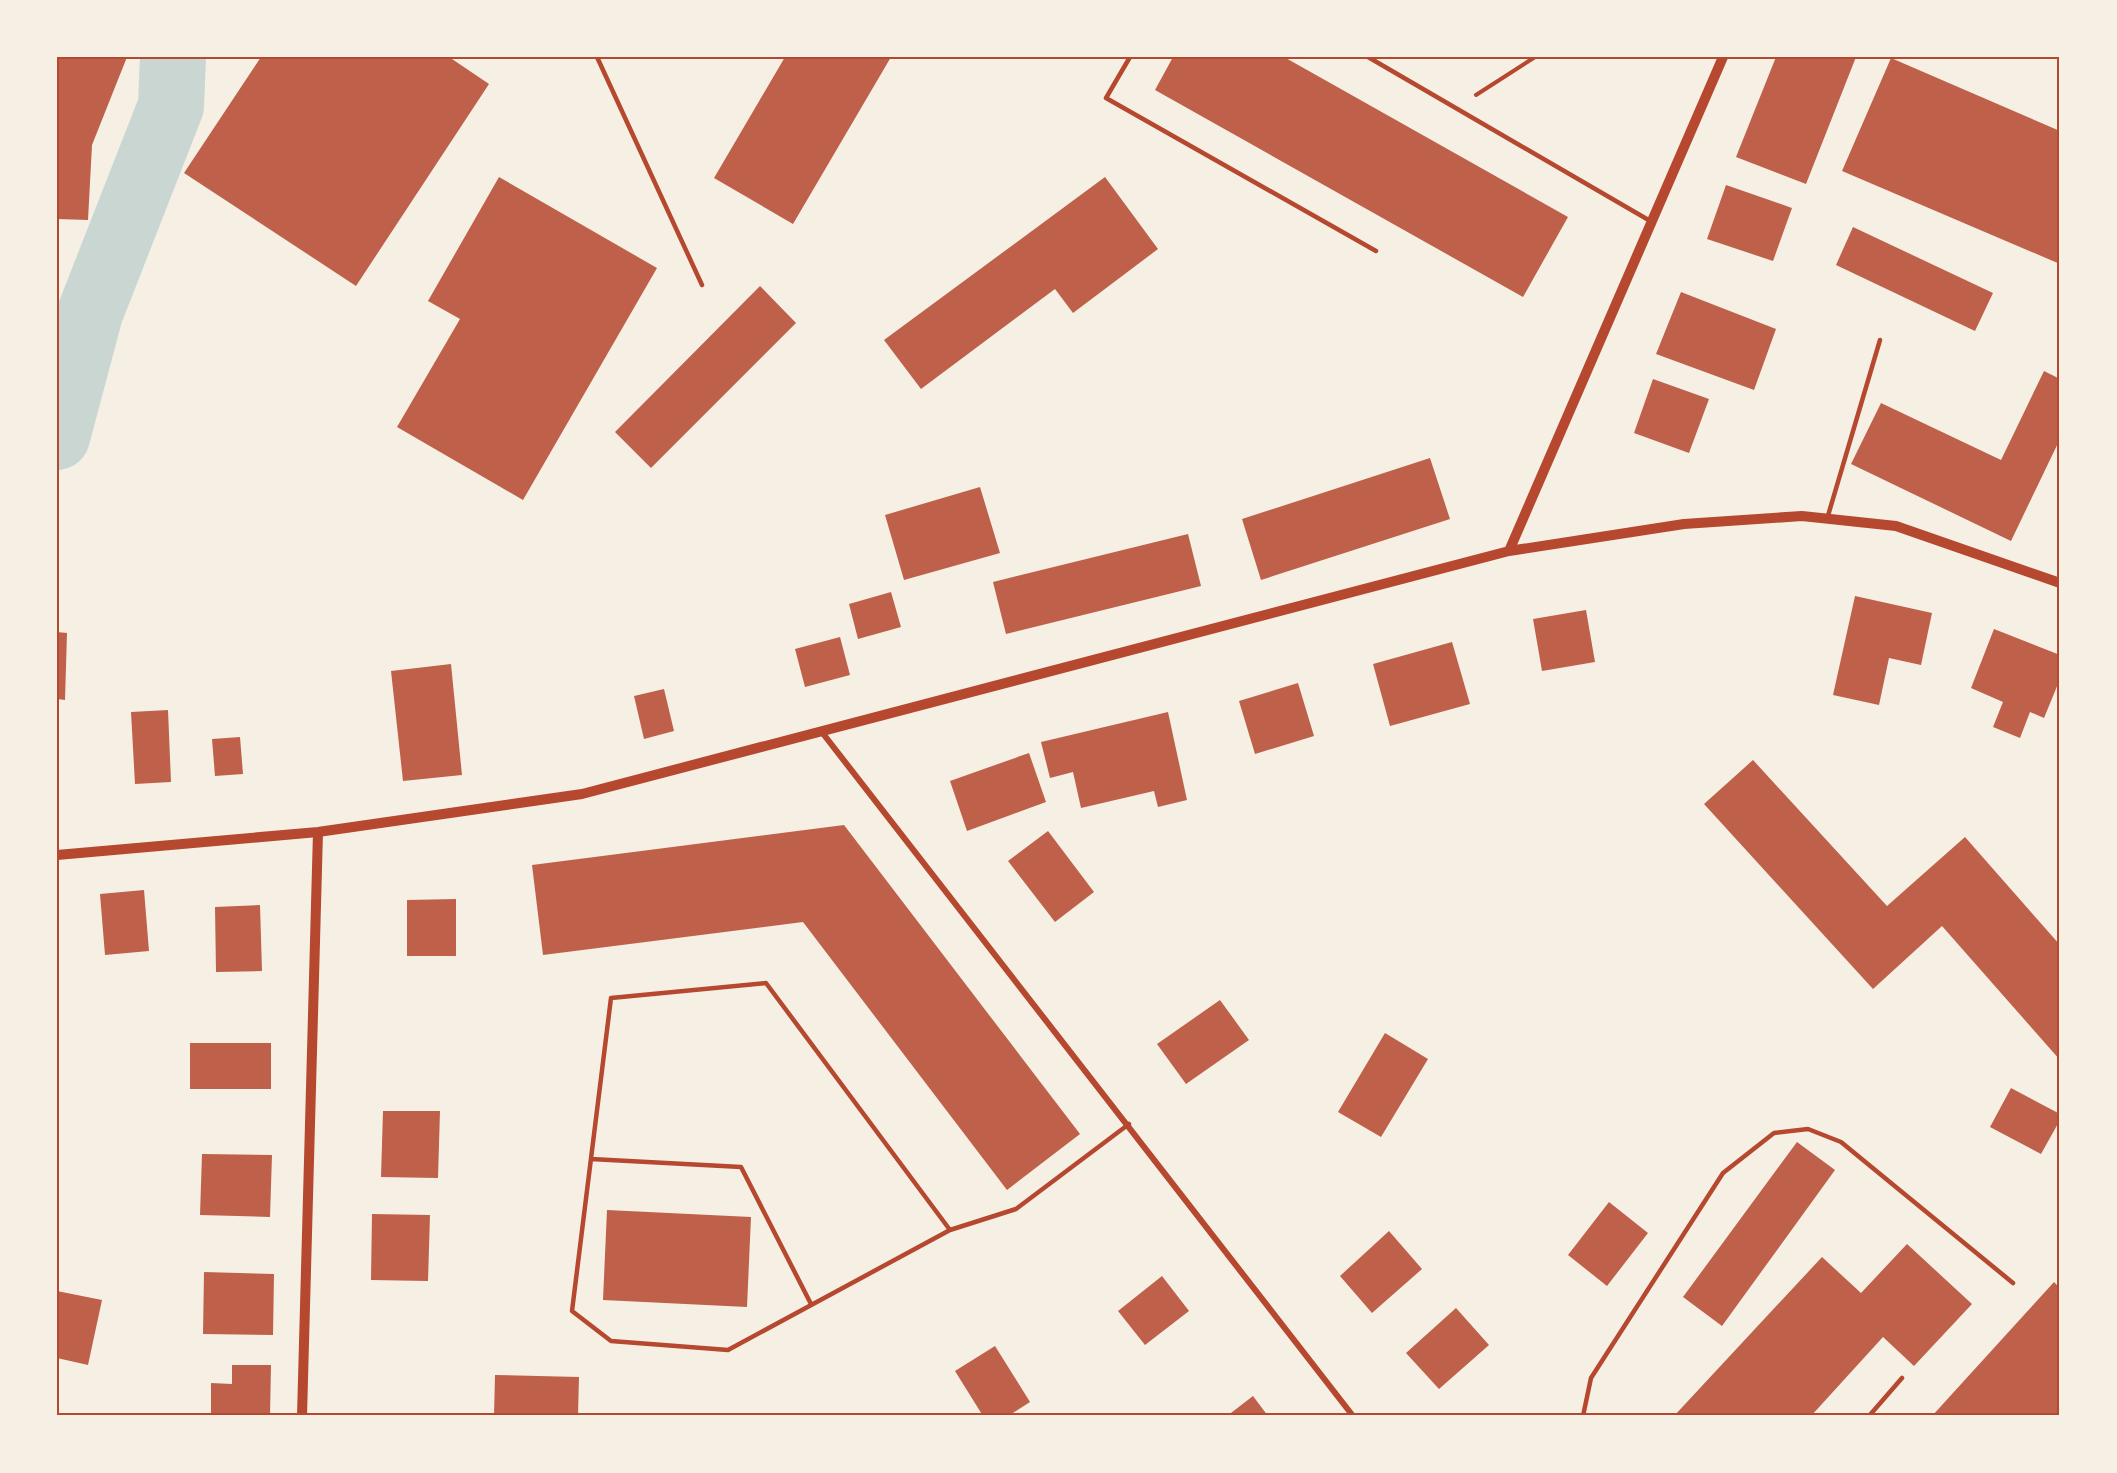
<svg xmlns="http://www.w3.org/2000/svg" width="2117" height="1473" font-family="Literata,serif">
<rect width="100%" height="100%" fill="#f6efe4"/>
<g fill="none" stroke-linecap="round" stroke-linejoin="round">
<path stroke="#c9d6d2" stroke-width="66" d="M57 437 90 313 171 106 173 57"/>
</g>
<path fill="#bf614a" d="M57 57H127L92 145 88 220 57 219Z
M261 57H453L452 59 489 84 356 286 184 173Z
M785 57H891L793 224 714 178Z
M1173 57H1284L1568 217 1523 297 1155 90Z
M1776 57H1856L1806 184 1736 157Z
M1891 58 2060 131V264L1842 171Z
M499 177 657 268 523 500 397 427 460 319 428 301Z
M1105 177 1158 249 1073 313 1055 289 921 389 884 340Z
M1726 185 1792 208 1773 261 1707 239Z
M1853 227 1993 293 1975 331 1836 265Z
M760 286 796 323 651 468 615 432Z
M1681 292 1776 329 1754 390 1656 354Z
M2044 371 2060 379V439L2011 541 1851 464 1881 403 2001 460Z
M1653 379 1709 399 1689 453 1634 433Z
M1430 458 1450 519 1261 580 1242 519Z
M980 487 1000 553 904 580 885 515Z
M1188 534 1201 586 1006 634 993 582Z
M891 592 901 627 858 639 849 604Z
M1855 596 1932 613 1921 665 1889 658 1879 705 1833 695Z
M1586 610 1595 662 1542 671 1533 619Z
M1994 629 2060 655V679L2044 718 2030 712 2020 738 1993 727 2003 702 1971 688Z
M57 632 67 633 65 700 57 699Z
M840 637 850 675 805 687 795 649Z
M1452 642 1470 704 1390 726 1373 664Z
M451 664 462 775 403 781 391 671Z
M1298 683 1314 736 1255 754 1239 701Z
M664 689 674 731 644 739 634 696Z
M168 710 171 782 135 784 131 712Z
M1168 712 1187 800 1158 807 1154 791 1081 808 1073 772 1050 778 1041 742Z
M240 737 243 774 215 776 212 739Z
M1029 753 1046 802 967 831 950 781Z
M1753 760 1887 906 1965 837 2060 945V1060L1942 926 1873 989 1704 804Z
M844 825 1080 1134 1007 1190 803 922 543 955 532 865Z
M1048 831 1094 892 1055 922 1008 861Z
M144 890 149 951 105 955 100 894Z
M456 899V956H407V900Z
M260 905 262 971 216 972 215 907Z
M1220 1000 1249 1040 1186 1084 1157 1044Z
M1385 1033 1428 1059 1381 1137 1338 1112Z
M190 1043H271V1089H190Z
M2011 1088 2060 1114V1120L2041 1154 1990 1127Z
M383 1111H440L438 1178 381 1177Z
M1797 1142 1835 1170 1722 1326 1683 1297Z
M202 1154 272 1155 270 1217 200 1215Z
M1609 1202 1648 1233 1607 1286 1568 1255Z
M607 1210 751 1217 747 1307 603 1300Z
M372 1214 430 1215 428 1281 371 1280Z
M1389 1231 1422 1269 1372 1313 1340 1276Z
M1907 1244 1972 1304 1914 1366 1883 1337 1811 1416H1674L1822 1257 1861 1293Z
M204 1272 274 1274 273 1335 203 1334Z
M1162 1276 1189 1311 1145 1345 1118 1311Z
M2054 1282 2060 1288V1416H1932Z
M57 1291 102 1300 88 1365 57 1358Z
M1456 1308 1489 1345 1439 1389 1406 1353Z
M995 1346 1030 1402 1008 1416H983L955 1371Z
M232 1365H271L270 1416H211V1383L232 1384Z
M495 1375 579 1377 578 1416H494Z
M1253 1396 1268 1416H1227Z"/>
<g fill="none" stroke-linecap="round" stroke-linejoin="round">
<path stroke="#b5482f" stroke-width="4" d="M1476 95 1535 57"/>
<path stroke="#b5482f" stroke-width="4.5" d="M597 57 702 285
M1130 57 1106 98 1376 251
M1368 57 1652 222
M1827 519 1880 340
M591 1159 741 1167 811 1304
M950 1230 728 1350 611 1341 572 1311 611 998 766 983 950 1230 1016 1209 1129 1124
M1583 1416 1591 1378 1723 1173 1774 1133 1808 1129 1841 1142 2013 1283
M1869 1416 1902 1378"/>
<path stroke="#b5482f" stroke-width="6" d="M821 731 1353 1416"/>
<path stroke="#b5482f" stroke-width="10" d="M1509 551 1723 57
M57 855 318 832 582 794 1509 551 1684 524 1802 516 1896 526 2060 583
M302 1416 318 832"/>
</g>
<rect width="2117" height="1473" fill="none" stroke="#f6efe4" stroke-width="117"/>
<rect x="58" y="58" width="2000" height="1356" fill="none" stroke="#b5482f" stroke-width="2"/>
</svg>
